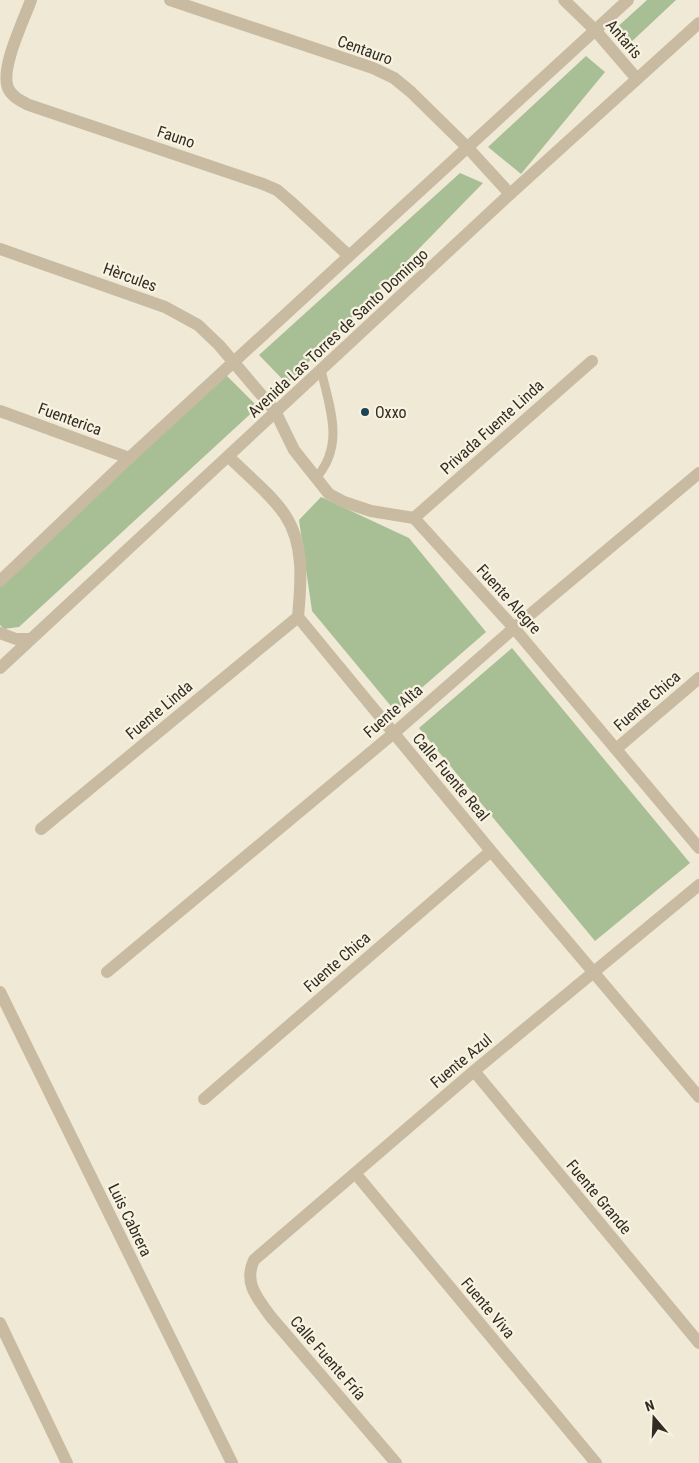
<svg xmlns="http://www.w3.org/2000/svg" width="699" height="1463" font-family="'Roboto Condensed',sans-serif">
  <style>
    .green { fill: #a8bf96 }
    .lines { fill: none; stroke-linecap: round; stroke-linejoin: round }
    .service { stroke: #c8bba2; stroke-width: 9 }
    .minor { stroke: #c8bba2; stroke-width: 12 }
    .tertiary { stroke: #c8bba2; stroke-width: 12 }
    .poi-dot { fill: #1a4453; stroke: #f8f3e1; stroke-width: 2 }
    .labels { text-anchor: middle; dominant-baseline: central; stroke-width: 4.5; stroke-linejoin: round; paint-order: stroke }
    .street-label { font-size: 16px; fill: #322c24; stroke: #f8f3e1 }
    .poi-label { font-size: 16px; fill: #322c24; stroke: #f8f3e1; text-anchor: start }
  </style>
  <rect width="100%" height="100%" fill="#f0e9d6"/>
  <!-- green -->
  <path class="green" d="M647 0H676L628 45 614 30Z
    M586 56 605 72 521 174 488 147Z
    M460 173 483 183 287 384 259 355Z
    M226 375 258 407 19 627 4 629 0 625V582Z
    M321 497 409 538 486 632 395 711 312 611 299 520Z
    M512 648 690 863 595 941 419 728Z"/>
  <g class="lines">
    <!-- service -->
    <path class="service" d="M316 478C345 445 330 409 321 370"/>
    <!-- minor -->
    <path class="minor" d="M31 0C24 20 0 68 8 88 12 97 21 101 29 105L263 184 277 190 291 202 349 256
      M170 0 373 68 394 78 411 92 468 148 510 194
      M564 0 595 30 637 79
      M0 249 165 307 198 325 219 345 275 411 294 450 329 494 344 502 371 511 414 518 514 628 699 848
      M0 411 129 458
      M229 457C247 475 271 494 285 515 305 545 301 583 298 617L491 851 699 1097
      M414 518 592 361
      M616 749 699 678
      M41 829 298 617
      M107 972 394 733 514 628 699 473
      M0 992 232 1463
      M474 1071 699 1343
      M204 1099 491 851
      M355 1173 596 1463
      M0 1323 67 1463
      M396 1463 271 1317C258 1299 243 1283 254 1260L474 1071 699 885"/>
    <!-- tertiary -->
    <path class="tertiary" d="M0 581 129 458 628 0
      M0 633 16 639H31
      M0 668 510 194 699 23"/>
  </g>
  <!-- markers -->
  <circle class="poi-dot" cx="365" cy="412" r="5"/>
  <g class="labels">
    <!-- street labels -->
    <g class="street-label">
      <text transform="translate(624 39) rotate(49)">Antaris</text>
      <text transform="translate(365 50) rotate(20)">Centauro</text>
      <text transform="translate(176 137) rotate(19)">Fauno</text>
      <text transform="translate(130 277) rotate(20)">Hèrcules</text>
      <text transform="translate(338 333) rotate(-43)">Avenida Las Torres de Santo Domingo</text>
      <text transform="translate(70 419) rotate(20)">Fuenterica</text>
      <text transform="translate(492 427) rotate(-42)">Privada Fuente Linda</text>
      <text transform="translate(509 599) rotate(48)">Fuente Alegre</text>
      <text transform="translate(647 701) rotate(-41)">Fuente Chica</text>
      <text transform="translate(159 710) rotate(-40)">Fuente Linda</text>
      <text transform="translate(393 711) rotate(-41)">Fuente Alta</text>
      <text transform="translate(451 777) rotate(50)">Calle Fuente Real</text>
      <text transform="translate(337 962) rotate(-41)">Fuente Chica</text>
      <text transform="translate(461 1061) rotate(-40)">Fuente Azul</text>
      <text transform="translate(599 1197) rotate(50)">Fuente Grande</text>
      <text transform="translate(130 1220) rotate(64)">Luis Cabrera</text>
      <text transform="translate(488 1308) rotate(50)">Fuente Viva</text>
      <text transform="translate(328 1358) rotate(49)">Calle Fuente Fría</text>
    </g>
    <!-- poi labels -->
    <g class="poi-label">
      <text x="375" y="412">Oxxo</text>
    </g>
  </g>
  <!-- north arrow -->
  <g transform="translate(654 1418) rotate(341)" stroke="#f8f3e1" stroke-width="4" paint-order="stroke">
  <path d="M0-4L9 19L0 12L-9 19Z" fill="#322c24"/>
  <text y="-8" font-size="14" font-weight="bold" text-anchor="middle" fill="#322c24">N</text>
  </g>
</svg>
